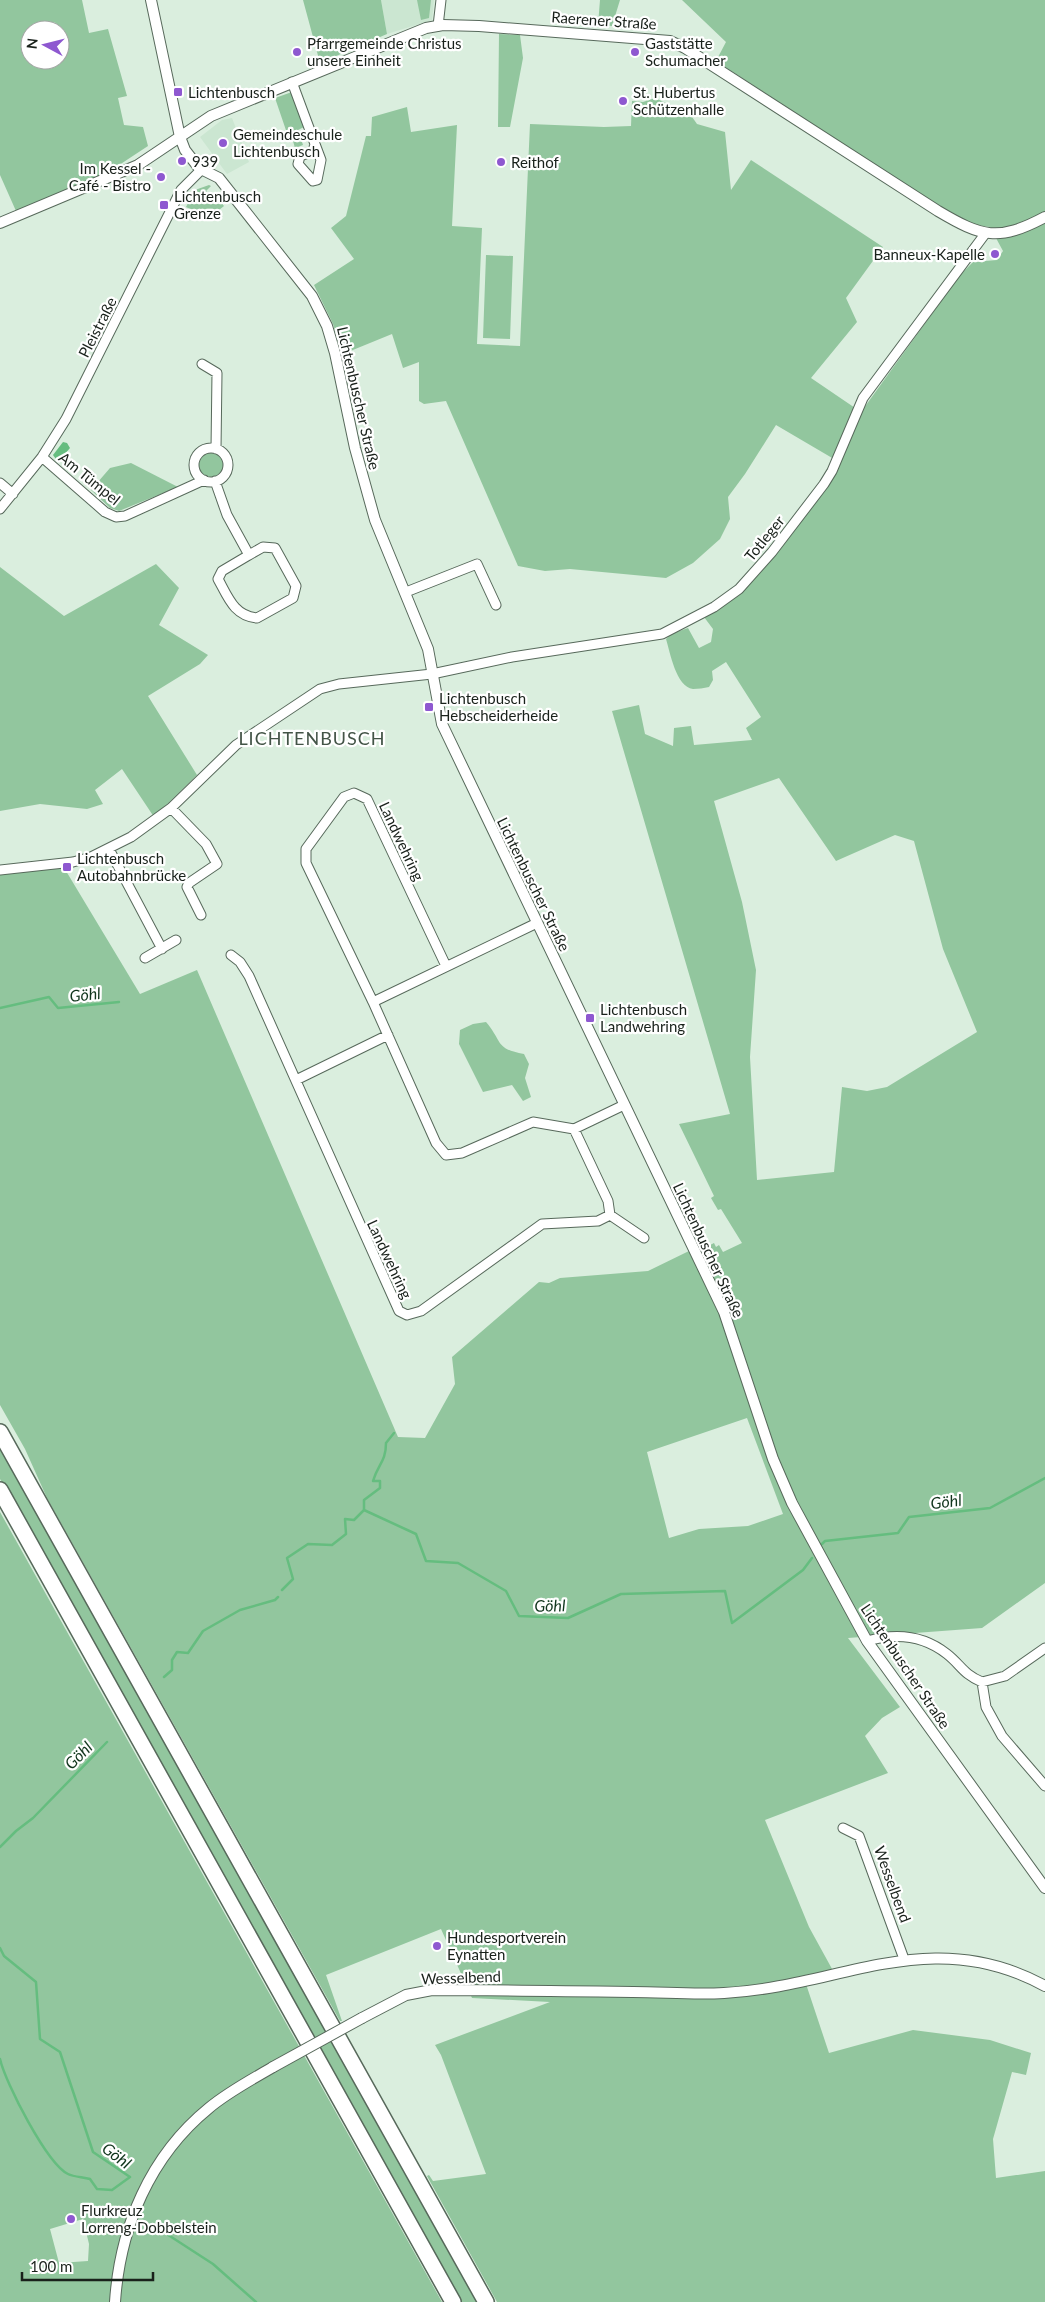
<svg xmlns="http://www.w3.org/2000/svg" width="1045" height="2302" font-family="Lato,sans-serif">
  <style>
    .built { fill: #cbe6d1 }
    .green { fill: #92c69e; fill-rule: evenodd }
    .water { fill: #65bd7f }
    .lines { fill: none; stroke-linecap: round; stroke-linejoin: round }
    .stream { stroke: #65bd7f; stroke-width: 2.5 }
    .minor-casing { stroke: #57695b; stroke-width: 11 }
    .tertiary-casing { stroke: #57695b; stroke-width: 12 }
    .motorway-casing { stroke: #57695b; stroke-width: 18 }
    .minor { stroke: #fff; stroke-width: 9 }
    .tertiary { stroke: #fff; stroke-width: 10 }
    .motorway { stroke: #fff; stroke-width: 15 }
    .tertiary-bridge-casing { stroke: #57695b; stroke-width: 12; stroke-linecap: butt }
    .tertiary-bridge { stroke: #fff; stroke-width: 10 }
    .poi-dot { fill: #8e58d0; stroke: #fff; stroke-width: 2 }
    .labels { text-anchor: middle; dominant-baseline: central; stroke-width: 4.5; stroke-linejoin: round; paint-order: stroke }
    .street-label { font-size: 15px; fill: #19211b; stroke: #fff }
    .poi-label { font-size: 15px; fill: #19211b; stroke: #fff; text-anchor: start }
    .water-label { font-size: 16px; font-style: italic; fill: #10351c; stroke: #fff }
    .quarter-label { font-size: 18px; letter-spacing: 1px; fill: #435447; stroke: #fff }
  </style>
  <rect width="100%" height="100%" fill="#daeede"/>
  <!-- built -->
  <path class="built" d="M381 0H434L432 20 387 34Z
    M232 118 249 162 227 174 200 137 222 120Z"/>
  <!-- green -->
  <path class="green" d="M0 0H82L89 33 108 29 127 96 118 98 124 125 143 127 148 146 110 171 16 211 0 175ZM30 30H60V60H30Z
    M303 0H381L387 34 320 63Z
    M417 0H431L429 18 421 20Z
    M600 0H620L612 26 598 25Z
    M682 0H1045V1583L982 1628 848 1638 900 1707 882 1718 865 1736 888 1773 765 1820 809 1927 837 1978 806 1984 829 2053 913 2030 990 2040 1031 2053 1026 2075 1012 2072 993 2139 996 2178 1045 2171V2302H497L427 2176 429 2175 433 2181 486 2174 441 2055 435 2045 550 2002 472 1998 441 1929 326 1975 342 2021H340L47 1498 25 1449 0 1405V874L63 866 140 994 197 970 398 1437 425 1438 455 1384 452 1357 539 1282 549 1283 560 1278 648 1271 689 1251 697 1269 708 1263 702 1249 714 1243 716 1247 719 1245 723 1252 742 1243 721 1209 718 1210 711 1198 714 1196 679 1124 730 1114 612 711 639 705 645 734 673 746 674 728 691 726 694 745 752 740 746 728 761 717 726 662 712 671 713 680 709 687C704 688 698 689 693 689 676 687 670 652 666 639L671 634 688 628 699 648 711 642 713 629 704 617C732 599 758 583 773 553L839 462 776 425 745 474 728 497 730 519 720 539 693 563 666 578 570 569 545 571 518 566 446 401 424 404 419 401V362L403 368 392 334 343 354 333 324 314 285 354 259 331 228 346 216 366 136H371L372 117 407 107 411 132 457 125 452 226 482 228 477 344 520 346 530 124 604 127 631 126 632 101 643 102 655 98 690 114 697 124 725 132 731 190 751 160 883 247 846 298 857 322 811 378 861 412 960 275 973 262 997 260 1003 251 990 227 970 224 955 217 716 61 726 42ZM779 778 836 861 895 835 914 841 943 949 977 1032 887 1087 867 1091 842 1087 834 1172 757 1180 750 1057 756 970 742 902 714 801ZM747 1418 783 1514 748 1526 699 1529 669 1538 647 1452Z
    M499 34 520 35 523 58 510 127H498Z
    M292 92 304 127 298 130 303 145 295 148 293 141 290 142 275 98Z
    M209 185 211 186 206 191 208 194H214L224 206 209 218 186 207 195 190Z
    M486 255 513 256 510 339 483 338Z
    M199 465a12 12 0 1 1 24 0a12 12 0 1 1-24 0Z
    M131 463 178 487 119 511 110 508 91 490 110 468Z
    M156 564 179 588 159 625 208 655 200 664 148 696 197 775 154 817 122 769 95 790 103 804 87 809 40 804 0 811V567L64 616Z
    M486 1022C503 1042 495 1049 524 1054L529 1064 525 1078 531 1097 523 1101 512 1085 483 1092 459 1044 460 1030 473 1024Z
    M0 1442 481 2302H459L0 1479Z
    M0 1512 442 2302H0ZM83 2219 89 2244 88 2261 59 2263 50 2229Z"/>
  <!-- water -->
  <path class="water" d="M63 442 67 443 70 448 58 462 53 455Z"/>
  <g class="lines">
    <!-- stream -->
    <path class="stream" d="M0 1008 49 997 58 1008 119 1002
      M364 1510V1500L380 1488V1481H373C378 1464 386 1462 386 1443L394 1433
      M822 1544 825 1541 898 1533 909 1517 990 1508 1045 1478
      M282 1590 293 1579 287 1558 308 1544 332 1545 346 1534 345 1519 354 1520 364 1510 416 1534 426 1561 458 1563 506 1591 519 1616 568 1618 621 1594 725 1591 732 1623 803 1570 812 1558
      M164 1677 172 1670V1660L177 1652 188 1653 203 1631 240 1610 275 1600 278 1597
      M0 1847 16 1831 33 1818 107 1742
      M0 1948 4 1956 36 1982 40 2039 60 2052 93 2152 130 2177 112 2190 97 2189 90 2179C83 2177 74 2177 68 2174 47 2164 5 2082 0 2059
      M159 2229 213 2264 256 2302"/>
    <!-- minor casing -->
    <g class="minor-casing">
      <path id="minor" d="M438 26 441 0
        M292 82 315 144 313 151 300 156 298 164 313 181 317 180 321 160 315 144
        M202 364 217 373 216 449
        M194 465a17 17 0 1 1 34 0a17 17 0 1 1-34 0Z
        M42 457 105 512 116 517 125 516 204 480
        M215 481 227 515 249 555 222 571 218 579C228 597 234 616 257 618L293 598 296 586 275 548 263 547 249 555
        M0 483 13 494
        M0 509 42 457 66 419 181 190 201 170
        M406 592 477 564 496 605
        M171 808 206 844 217 864 189 883 187 887 201 915
        M109 849 162 949
        M0 870 73 862 91 857 131 837 171 808 236 745 320 689 339 684 432 674 512 657 662 634 714 607 739 589 772 552 824 484 832 471 863 398 985 234
        M231 955 240 962 249 976 399 1311 407 1315 421 1311 542 1224 598 1221 610 1215
        M145 958 176 940
        M446 966 367 799 354 793 344 797 306 849V863L373 1002 436 1143 446 1155 462 1153 533 1122 574 1129 624 1105
        M373 1002 537 923
        M296 1080 388 1035
        M574 1129 608 1201 610 1215 644 1238
        M867 1641C895 1633 923 1635 947 1654 961 1665 963 1674 982 1682L986 1707 1002 1736 1045 1786
        M982 1682 1005 1676 1045 1648
        M843 1828 859 1836 904 1959"/>
    </g>
    <!-- tertiary casing -->
    <g class="tertiary-casing">
      <path id="tertiary" d="M151 0 180 137 185 150 199 168 219 178 312 296 327 326 335 353 355 448 375 520 428 649 442 724 724 1312 773 1459 792 1503 867 1641 1045 1888
        M0 223 138 165 211 116 426 28 443 25 479 26 670 41 685 48 938 211C982 237 998 242 1045 217
        M362 2018 406 1995 432 1990C499 1990 566 1991 633 1992 663 1992 694 1995 724 1993 840 1987 930 1923 1045 1986
        M115 2302C120 2227 150 2156 209 2108 228 2092 251 2080 273 2067"/>
    </g>
    <!-- motorway casing -->
    <g class="motorway-casing">
      <path id="motorway" d="M0 1432 486 2302
        M0 1490 453 2302"/>
    </g>
    <!-- minor -->
    <use href="#minor" class="minor"/>
    <!-- tertiary -->
    <use href="#tertiary" class="tertiary"/>
    <!-- motorway -->
    <use href="#motorway" class="motorway"/>
    <!-- tertiary-bridge casing -->
    <g class="tertiary-bridge-casing">
      <path id="tertiary-bridge" d="M273 2067 362 2018"/>
    </g>
    <!-- tertiary-bridge -->
    <use href="#tertiary-bridge" class="tertiary-bridge"/>
  </g>
  <!-- markers -->
  <g class="poi-dot">
    <circle cx="297" cy="52" r="5"/>
    <circle cx="635" cy="52" r="5"/>
    <rect x="173" y="87" width="10" height="10" rx="2.5"/>
    <circle cx="623" cy="101" r="5"/>
    <circle cx="223" cy="143" r="5"/>
    <circle cx="182" cy="161" r="5"/>
    <circle cx="501" cy="162" r="5"/>
    <circle cx="161" cy="177" r="5"/>
    <rect x="159" y="200" width="10" height="10" rx="2.5"/>
    <circle cx="995" cy="254" r="5"/>
    <rect x="424" y="702" width="10" height="10" rx="2.5"/>
    <rect x="62" y="862" width="10" height="10" rx="2.5"/>
    <rect x="585" y="1013" width="10" height="10" rx="2.5"/>
    <circle cx="437" cy="1946" r="5"/>
    <circle cx="71" cy="2219" r="5"/>
  </g>
  <g class="labels">
    <!-- street labels -->
    <g class="street-label">
      <text transform="translate(604 20) rotate(4)">Raerener Straße</text>
      <text transform="translate(97 327) rotate(-63)">Pleistraße</text>
      <text transform="translate(359 398) rotate(77)">Lichtenbuscher Straße</text>
      <text transform="translate(90 478) rotate(39)">Am Tümpel</text>
      <text transform="translate(764 538) rotate(-51)">Totleger</text>
      <text transform="translate(402 841) rotate(65)">Landwehring</text>
      <text transform="translate(534 884) rotate(64)">Lichtenbuscher Straße</text>
      <text transform="translate(709 1250) rotate(65)">Lichtenbuscher Straße</text>
      <text transform="translate(390 1259) rotate(65)">Landwehring</text>
      <text transform="translate(906 1666) rotate(56)">Lichtenbuscher Straße</text>
      <text transform="translate(893 1884) rotate(70)">Wesselbend</text>
      <text transform="translate(461 1977) rotate(-2)">Wesselbend</text>
    </g>
    <!-- poi labels -->
    <g class="poi-label">
      <text x="307" y="43">Pfarrgemeinde Christus<tspan x="307" dy="17">unsere Einheit</tspan></text>
      <text x="645" y="43">Gaststätte<tspan x="645" dy="17">Schumacher</tspan></text>
      <text x="188" y="92">Lichtenbusch</text>
      <text x="633" y="92">St. Hubertus<tspan x="633" dy="17">Schützenhalle</tspan></text>
      <text x="233" y="134">Gemeindeschule<tspan x="233" dy="17">Lichtenbusch</tspan></text>
      <text x="192" y="161">939</text>
      <text x="511" y="162">Reithof</text>
      <text x="151" y="168" text-anchor="end">Im Kessel -<tspan x="151" dy="17">Café - Bistro</tspan></text>
      <text x="174" y="196">Lichtenbusch<tspan x="174" dy="17">Grenze</tspan></text>
      <text x="985" y="254" text-anchor="end">Banneux-Kapelle</text>
      <text x="439" y="698">Lichtenbusch<tspan x="439" dy="17">Hebscheiderheide</tspan></text>
      <text x="77" y="858">Lichtenbusch<tspan x="77" dy="17">Autobahnbrücke</tspan></text>
      <text x="600" y="1009">Lichtenbusch<tspan x="600" dy="17">Landwehring</tspan></text>
      <text x="447" y="1937">Hundesportverein<tspan x="447" dy="17">Eynatten</tspan></text>
      <text x="81" y="2210">Flurkreuz<tspan x="81" dy="17">Lorreng-Dobbelstein</tspan></text>
    </g>
    <!-- water labels -->
    <g class="water-label">
      <text transform="translate(85 994) rotate(-6)">Göhl</text>
      <text transform="translate(946 1501) rotate(-7)">Göhl</text>
      <text transform="translate(550 1605) rotate(-1)">Göhl</text>
      <text transform="translate(78 1755) rotate(-45)">Göhl</text>
      <text transform="translate(117 2155) rotate(37)">Göhl</text>
    </g>
    <!-- quarter labels -->
    <g class="quarter-label">
      <text x="312" y="738">LICHTENBUSCH</text>
    </g>
  </g>
  <!-- north arrow -->
  <g transform="translate(45 45) rotate(277)"><circle r="24" fill="#ffffff" stroke="#a3a6a4"/>
  <path d="M0-4L9 19L0 12L-9 19Z" fill="#8e58d0"/>
  <text y="-8" font-size="14" font-weight="bold" text-anchor="middle" fill="#19211b">N</text>
  </g>
  <!-- scale -->
  <path d="M22 2272v8h131v-8" fill="none" stroke="#19211b" stroke-width="2.5"/>
  <text x="30" y="2272" font-size="15" fill="#19211b" stroke="#ffffff" stroke-width="4" paint-order="stroke">100 m</text>
</svg>
